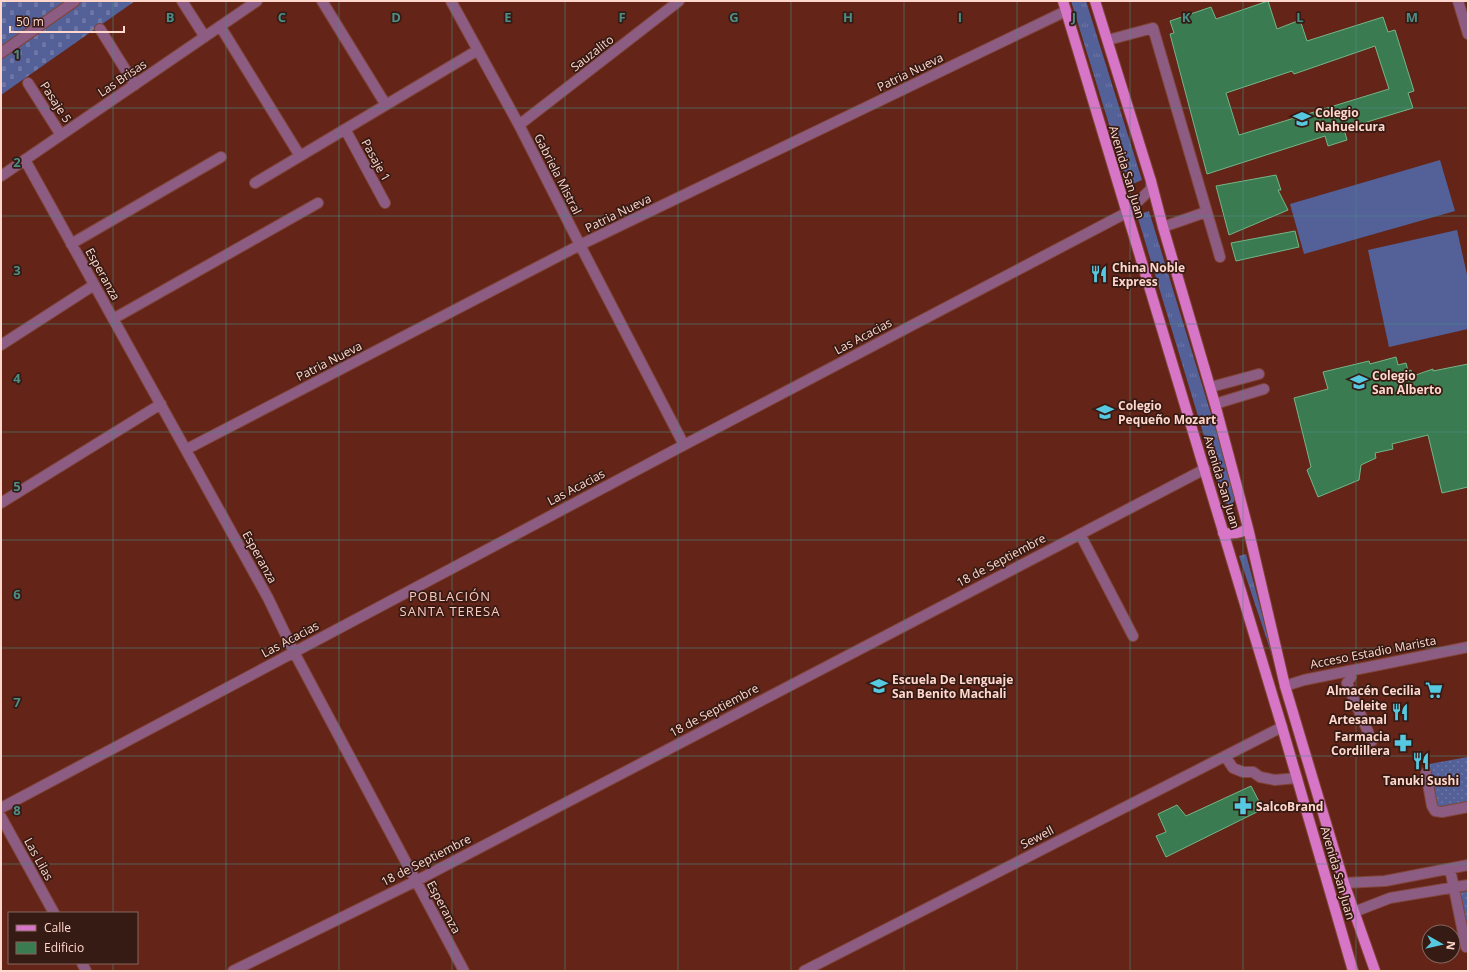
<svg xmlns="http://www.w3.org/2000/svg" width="1469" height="972" font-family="'Open Sans',sans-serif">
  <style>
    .grass { fill: url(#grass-tufts) }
    .cemetery { fill: url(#cemetery-stones) }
    .park { fill: url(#park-dots) }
    .pitch { fill: #546098 }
    .building { fill: #3a7b51; stroke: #74b588; fill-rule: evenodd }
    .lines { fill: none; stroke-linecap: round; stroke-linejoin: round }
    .minor-casing { stroke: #804539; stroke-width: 12 }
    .major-casing { stroke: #804539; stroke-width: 12 }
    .minor { stroke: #8c5c83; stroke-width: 10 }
    .major { stroke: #d776c7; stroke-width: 10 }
    .grid { fill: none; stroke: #4b8e86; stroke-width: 1; stroke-opacity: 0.55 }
    .labels { text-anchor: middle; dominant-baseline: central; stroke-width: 3.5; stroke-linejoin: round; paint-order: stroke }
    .street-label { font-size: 12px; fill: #ffd7cd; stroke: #361a14 }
    .poi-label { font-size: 12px; font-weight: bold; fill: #ffd7cd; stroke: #361a14; text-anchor: start }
    .neighbourhood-label { font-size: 13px; letter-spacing: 1px; fill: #fbcbc0; stroke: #361a14 }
    .grid-label { font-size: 13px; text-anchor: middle; font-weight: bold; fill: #4b8e86; stroke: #361a14; stroke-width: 3.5; stroke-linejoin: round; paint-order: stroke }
  </style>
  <defs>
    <pattern id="grass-tufts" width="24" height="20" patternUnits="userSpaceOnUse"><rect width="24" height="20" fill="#546098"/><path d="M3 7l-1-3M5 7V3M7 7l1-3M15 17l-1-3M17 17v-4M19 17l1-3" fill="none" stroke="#6e76a5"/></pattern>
    <pattern id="cemetery-stones" width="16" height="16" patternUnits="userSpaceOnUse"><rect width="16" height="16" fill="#546098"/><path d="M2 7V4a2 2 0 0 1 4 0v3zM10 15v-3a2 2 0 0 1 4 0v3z" fill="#6e76a5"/></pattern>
    <pattern id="park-dots" width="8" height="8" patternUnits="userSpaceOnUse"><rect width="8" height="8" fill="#546098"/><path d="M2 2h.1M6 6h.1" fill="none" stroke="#6e76a5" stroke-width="1.8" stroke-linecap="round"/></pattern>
  </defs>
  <rect width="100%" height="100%" fill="#642518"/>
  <!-- grass -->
  <path class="grass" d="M1071 1H1086L1142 180 1128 186Z
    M1149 211 1236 496 1233 504 1229 505 1224 502 1137 215Z
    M1246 554 1277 670 1239 556Z"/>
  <!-- cemetery -->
  <path class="cemetery" d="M1 1H135L1 95Z"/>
  <!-- park -->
  <path class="park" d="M1468 757V805L1443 810 1434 804 1429 764Z
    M1468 891V931H1465L1458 893Z"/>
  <!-- pitch -->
  <path class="pitch" d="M1440 160 1455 211 1304 254 1290 204Z
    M1457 230 1468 279V329L1389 347 1368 250Z"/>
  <!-- building -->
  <path class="building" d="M1268 1 1277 29 1300 20 1307 41 1383 17 1388 32 1395 30 1414 91 1408 93 1413 108 1344 129 1347 140 1328 146 1325 136 1207 174 1170 34 1174 33 1170 21 1211 7 1216 19ZM1375 46 1389 89 1239 135 1226 93 1292 71 1294 74Z
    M1276 175 1281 190H1278L1288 210 1229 235 1216 186Z
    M1295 231 1299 247 1236 261 1231 243Z
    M1396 357 1398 365 1406 363 1408 371 1411 370 1413 376 1433 369V371L1468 364V487L1442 493 1428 435 1392 444 1393 449 1375 453 1376 458 1361 465 1359 480 1318 497 1307 470 1311 467 1294 398 1328 389 1323 372 1369 361 1370 364Z
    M1251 786 1263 809 1166 857 1156 836 1166 832 1158 814 1177 805 1186 816Z"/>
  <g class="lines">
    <!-- minor casing -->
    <g class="minor-casing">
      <path id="minor" d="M182 1 205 37
        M322 1 386 105
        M451 1 519 125 580 245 684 445
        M1458 1 1468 34
        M220 26 300 156
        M100 29 135 85
        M1108 40 1153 28 1220 257
        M1 53 75 1
        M28 83 61 135
        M519 125 679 1
        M345 129 385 203
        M25 160 268 598 294 652 464 971
        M1 176 257 1
        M255 183 478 50
        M1163 227 1206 212
        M71 244 221 157
        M113 319 318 203
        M1 345 94 285
        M1211 387 1259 374
        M1215 404 1264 389
        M187 449 580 245 1066 11
        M1 503 161 404
        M1080 534 1133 636
        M1347 671 1351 677 1347 683 1372 741
        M1285 686 1304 680 1468 647
        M1225 756 1233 768 1243 772H1253L1260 777 1275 780 1297 778
        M1426 773 1432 806 1435 811 1442 812 1468 807
        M1 808 684 445 1126 213 1151 189V181
        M1 817 54 913
        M1450 869 1466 947
        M1344 883 1385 881 1468 865
        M1354 912 1390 898 1468 885
        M82 963 86 971
        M233 971 416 881 1205 469
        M804 971 1282 727"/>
    </g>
    <!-- major casing -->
    <g class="major-casing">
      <path id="major" d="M1063 1 1282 727 1353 971
        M1095 1 1151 181 1163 227 1215 404 1248 528 1285 686 1344 883 1375 971
        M1223 533C1233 534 1240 534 1248 528"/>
    </g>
    <!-- minor -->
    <use href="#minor" class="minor"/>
    <!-- major -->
    <use href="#major" class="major"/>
  </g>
  <!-- grid -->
  <path class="grid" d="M113 1V913M226 1V971M339 1V971M452 1V971M565 1V971M678 1V971M791 1V971M904 1V971M1017 1V971M1130 1V971M1243 1V971M1356 1V971M1 108H1468M1 216H1468M1 324H1468M1 432H1468M1 540H1468M1 648H1468M1 756H1468M1 864H1468M113 963V971"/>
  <!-- icons -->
  <defs>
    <g id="school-bare" transform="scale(1.38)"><path d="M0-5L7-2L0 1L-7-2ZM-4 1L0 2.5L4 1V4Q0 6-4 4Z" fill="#56c9e1" stroke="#361a14" stroke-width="2.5" paint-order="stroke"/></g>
    <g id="restaurant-bare" transform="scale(1.38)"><path d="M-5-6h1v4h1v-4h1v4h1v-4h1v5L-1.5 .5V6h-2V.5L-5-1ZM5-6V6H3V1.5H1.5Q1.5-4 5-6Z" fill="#56c9e1" stroke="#361a14" stroke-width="2.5" paint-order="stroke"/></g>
    <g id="supermarket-bare" transform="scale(1.38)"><path d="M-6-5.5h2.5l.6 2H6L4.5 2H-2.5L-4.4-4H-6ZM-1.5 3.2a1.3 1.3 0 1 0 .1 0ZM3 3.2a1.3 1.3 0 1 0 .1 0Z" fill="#56c9e1" stroke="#361a14" stroke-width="2.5" paint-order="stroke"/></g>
    <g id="pharmacy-bare" transform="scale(1.38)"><path d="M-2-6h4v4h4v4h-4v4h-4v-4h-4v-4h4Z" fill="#56c9e1" stroke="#361a14" stroke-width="2.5" paint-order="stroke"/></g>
  </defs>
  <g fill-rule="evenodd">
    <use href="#school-bare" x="1302" y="119"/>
    <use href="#restaurant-bare" x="1099" y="274"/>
    <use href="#school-bare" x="1359" y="382"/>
    <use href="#school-bare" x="1105" y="412"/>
    <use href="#school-bare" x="879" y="686"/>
    <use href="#supermarket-bare" x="1434" y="690"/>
    <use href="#restaurant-bare" x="1400" y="712"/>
    <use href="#pharmacy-bare" x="1403" y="743"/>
    <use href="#restaurant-bare" x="1421" y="761"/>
    <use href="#pharmacy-bare" x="1243" y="806"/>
  </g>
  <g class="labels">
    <!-- street labels -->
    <g class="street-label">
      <text transform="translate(592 53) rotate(-38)">Sauzalito</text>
      <text transform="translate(910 72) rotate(-26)">Patria Nueva</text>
      <text transform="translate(122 78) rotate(-34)">Las Brisas</text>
      <text transform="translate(56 102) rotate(57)">Pasaje 5</text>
      <text transform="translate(376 160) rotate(61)">Pasaje 1</text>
      <text transform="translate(1127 172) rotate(73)">Avenida San Juan</text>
      <text transform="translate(558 174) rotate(63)">Gabriela Mistral</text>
      <text transform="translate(618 213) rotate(-26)">Patria Nueva</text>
      <text transform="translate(103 274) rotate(61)">Esperanza</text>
      <text transform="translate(863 336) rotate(-28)">Las Acacias</text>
      <text transform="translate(329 361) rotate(-27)">Patria Nueva</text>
      <text transform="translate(1222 482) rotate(73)">Avenida San Juan</text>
      <text transform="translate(576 487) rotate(-28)">Las Acacias</text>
      <text transform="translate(260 557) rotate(61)">Esperanza</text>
      <text transform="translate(1001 560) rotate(-28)">18 de Septiembre</text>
      <text transform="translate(290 639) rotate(-28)">Las Acacias</text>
      <text transform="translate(1373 652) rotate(-11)">Acceso Estadio Marista</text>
      <text transform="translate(714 710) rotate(-28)">18 de Septiembre</text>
      <text transform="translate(1037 837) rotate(-27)">Sewell</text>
      <text transform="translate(39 859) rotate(61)">Las Lilas</text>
      <text transform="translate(426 860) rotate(-27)">18 de Septiembre</text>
      <text transform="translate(1338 873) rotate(74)">Avenida San Juan</text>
      <text transform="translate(444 907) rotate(62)">Esperanza</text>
    </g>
    <!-- poi labels -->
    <g class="poi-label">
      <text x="1315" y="112">Colegio<tspan x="1315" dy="14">Nahuelcura</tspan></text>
      <text x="1112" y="267">China Noble<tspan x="1112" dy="14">Express</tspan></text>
      <text x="1372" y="375">Colegio<tspan x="1372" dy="14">San Alberto</tspan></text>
      <text x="1118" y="405">Colegio<tspan x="1118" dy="14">Pequeño Mozart</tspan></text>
      <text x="892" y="679">Escuela De Lenguaje<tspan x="892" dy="14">San Benito Machali</tspan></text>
      <text x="1421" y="690" text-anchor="end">Almacén Cecilia</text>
      <text x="1387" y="705" text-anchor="end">Deleite<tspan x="1387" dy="14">Artesanal</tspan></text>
      <text x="1390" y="736" text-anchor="end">Farmacia<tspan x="1390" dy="14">Cordillera</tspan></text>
      <text x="1421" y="780" text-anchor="middle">Tanuki Sushi</text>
      <text x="1256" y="806">SalcoBrand</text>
    </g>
    <!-- neighbourhood labels -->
    <g class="neighbourhood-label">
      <text x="450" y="596">POBLACIÓN<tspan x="450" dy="15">SANTA TERESA</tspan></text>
    </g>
  </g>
  <g class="grid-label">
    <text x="170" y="22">B</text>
    <text x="282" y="22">C</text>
    <text x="396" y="22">D</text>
    <text x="508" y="22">E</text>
    <text x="622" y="22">F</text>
    <text x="734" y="22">G</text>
    <text x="848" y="22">H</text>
    <text x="960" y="22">I</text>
    <text x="1074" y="22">J</text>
    <text x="1186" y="22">K</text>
    <text x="1300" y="22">L</text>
    <text x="1412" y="22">M</text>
    <text x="17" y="59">1</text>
    <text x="17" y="167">2</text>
    <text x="17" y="275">3</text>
    <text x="17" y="383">4</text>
    <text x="17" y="491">5</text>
    <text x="17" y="599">6</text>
    <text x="17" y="707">7</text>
    <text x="17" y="815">8</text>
  </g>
  <!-- border -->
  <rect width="1469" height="972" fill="none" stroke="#ffd7cd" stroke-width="4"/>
  <!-- legend -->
  <rect x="8" y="912" width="130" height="52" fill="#361a14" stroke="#86665e"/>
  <rect x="16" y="925" width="20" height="6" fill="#d776c7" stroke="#86665e"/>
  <text x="44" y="932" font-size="12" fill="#ffd7cd">Calle</text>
  <rect x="16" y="942" width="20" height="12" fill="#3a7b51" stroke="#86665e"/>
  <text x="44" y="952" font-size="12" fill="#ffd7cd">Edificio</text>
  <!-- north arrow -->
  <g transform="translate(1441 944) rotate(98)"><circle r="19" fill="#361a14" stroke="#86665e"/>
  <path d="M0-3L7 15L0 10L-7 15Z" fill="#56c9e1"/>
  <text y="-6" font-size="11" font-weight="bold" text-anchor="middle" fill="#ffd7cd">N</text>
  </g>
  <!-- scale -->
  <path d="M10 26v6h114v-6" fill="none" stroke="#ffd7cd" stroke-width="2"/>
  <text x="16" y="26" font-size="12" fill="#ffd7cd" stroke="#361a14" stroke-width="3" paint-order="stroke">50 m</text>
</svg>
